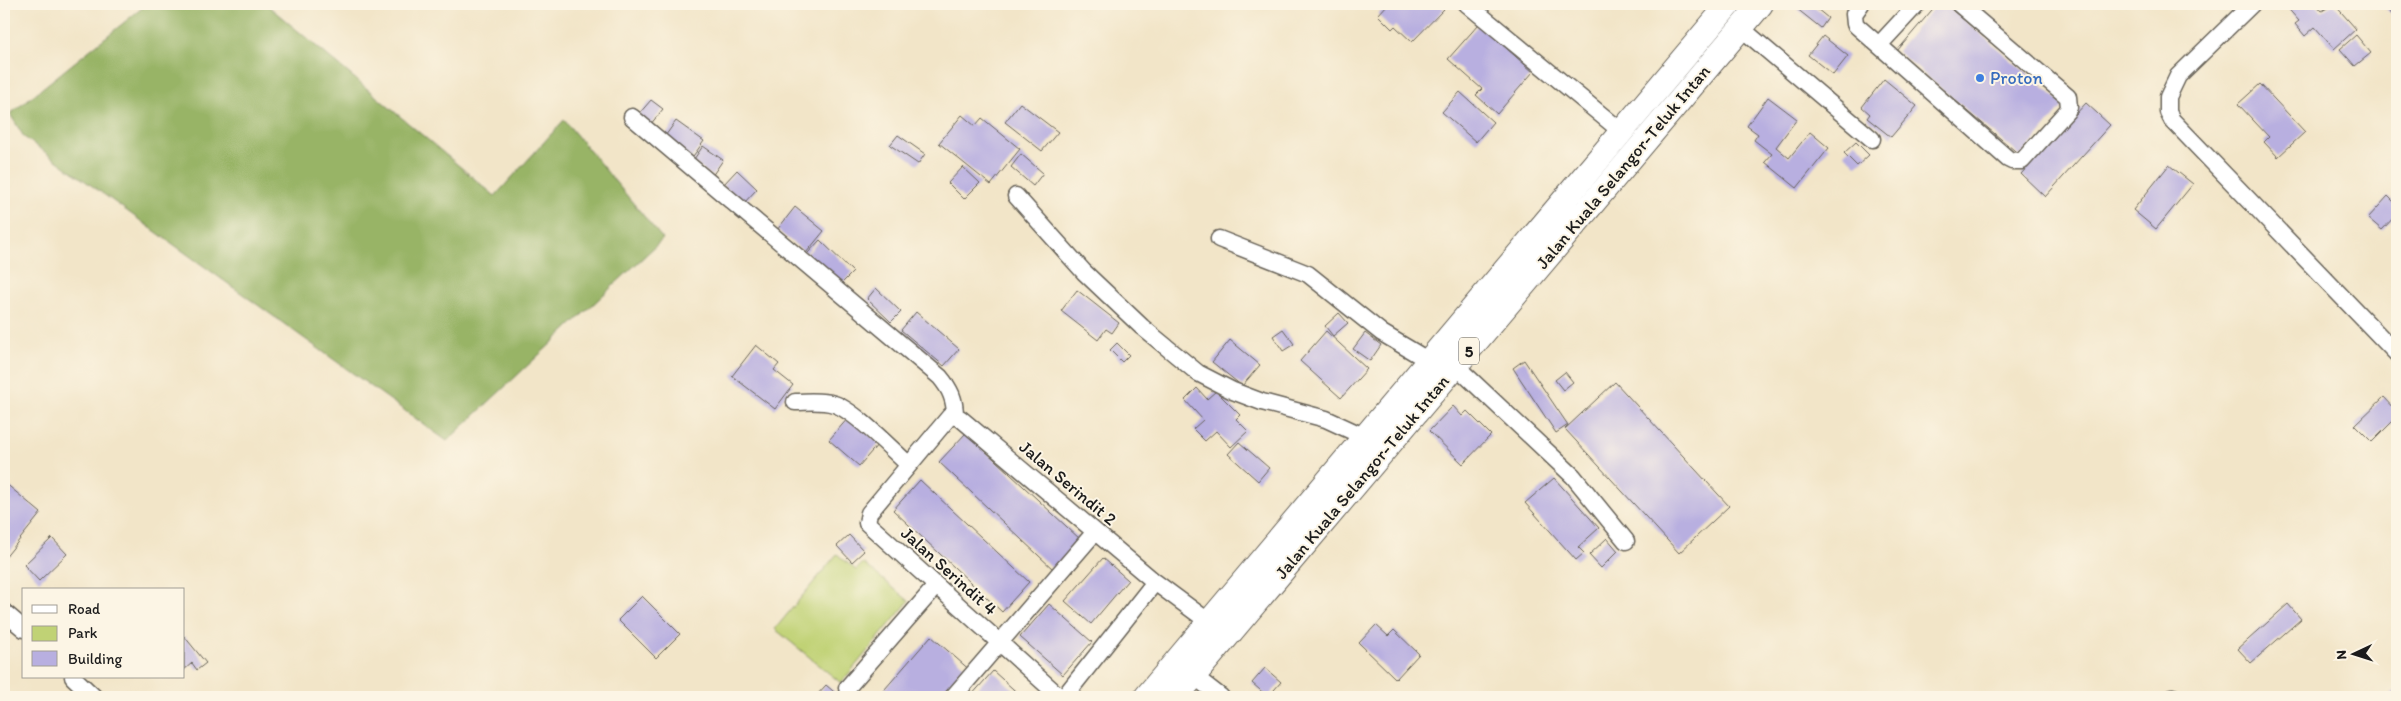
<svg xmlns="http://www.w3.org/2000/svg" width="2401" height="701" font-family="Itim,sans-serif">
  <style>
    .green { fill: #c0d275; stroke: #6e7748 }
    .forest { fill: #98b466; stroke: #5a6841 }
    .building { fill: #b8afe0 }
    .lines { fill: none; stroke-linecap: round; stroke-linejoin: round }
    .minor-casing { stroke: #676258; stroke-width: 19 }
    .highway-casing { stroke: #676258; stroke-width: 26 }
    .minor { stroke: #fff; stroke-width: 16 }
    .highway { stroke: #fff; stroke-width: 24 }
    .shop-dot { fill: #3f7fe0; stroke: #fcf5e5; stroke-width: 2 }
    .labels { text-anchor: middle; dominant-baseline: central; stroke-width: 4; stroke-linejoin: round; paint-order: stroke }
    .shield { fill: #fcf5e5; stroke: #5f5d58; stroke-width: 1 }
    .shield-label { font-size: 16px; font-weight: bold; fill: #1c1c1c }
    .shop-label { font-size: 18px; fill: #366cbe; stroke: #fcf5e5; text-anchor: start }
    .street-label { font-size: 18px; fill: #1c1c1c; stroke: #fcf5e5 }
  </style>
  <rect width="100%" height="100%" fill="#fcf5e5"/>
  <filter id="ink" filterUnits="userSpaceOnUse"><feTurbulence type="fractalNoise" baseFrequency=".02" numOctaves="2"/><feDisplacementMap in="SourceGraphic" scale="10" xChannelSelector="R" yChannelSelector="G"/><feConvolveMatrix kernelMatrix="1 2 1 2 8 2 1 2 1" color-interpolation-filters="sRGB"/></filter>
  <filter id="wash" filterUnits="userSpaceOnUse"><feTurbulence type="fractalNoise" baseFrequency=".0096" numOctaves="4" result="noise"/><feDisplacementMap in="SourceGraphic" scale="20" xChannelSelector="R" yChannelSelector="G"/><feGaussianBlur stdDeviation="1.12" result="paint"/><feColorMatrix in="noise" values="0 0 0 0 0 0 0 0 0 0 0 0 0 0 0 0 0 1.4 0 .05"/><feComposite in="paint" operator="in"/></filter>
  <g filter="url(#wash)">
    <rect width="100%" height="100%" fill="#f2e5c8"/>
    <!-- green -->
    <path class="green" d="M837 554 856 570 863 563 909 601 841 683 775 629Z"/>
    <!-- forest -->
    <path class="forest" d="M147 4H266L495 196 564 120 663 239 447 441 24 137 10 114Z"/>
    <g id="blocks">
      <!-- building -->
      <path class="building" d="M1388 4H1439L1444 9 1412 42 1395 26 1392 29 1378 15Z
        M1791 4H1811L1828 18 1821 28Z
        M1937 4H1945L2064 105 2021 156 1897 51Z
        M2284 4H2316L2322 11 2334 4 2356 29 2334 49 2315 27 2305 36 2295 24 2299 21Z
        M2381 4H2397V19Z
        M1479 24 1533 72 1497 114 1476 95 1482 89 1448 59Z
        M2356 35 2371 53 2355 66 2340 49Z
        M1823 36 1848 56 1833 75 1808 55Z
        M1884 79 1917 106 1891 137 1867 118 1870 114 1862 107Z
        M2260 84 2305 132 2278 157 2264 142 2269 137 2238 104Z
        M1460 92 1493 122 1476 142 1442 112Z
        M1768 97 1797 119 1776 147 1789 158 1810 132 1829 148 1797 188 1765 162 1772 154 1754 140 1758 134 1747 126Z
        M651 100 663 109 650 125 638 115Z
        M1020 103 1058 132 1042 151 1005 122Z
        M2086 103 2110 125 2045 197 2021 174Z
        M962 115 975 126 982 118 1020 149 991 185 939 143Z
        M676 121 704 141 691 159 663 139Z
        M898 135 925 154 918 164 890 145Z
        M1856 142 1869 155 1857 166 1844 153Z
        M703 146 723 160 712 176 692 162Z
        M1021 154 1043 173 1033 186 1011 167Z
        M2169 165 2193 184 2156 229 2133 210Z
        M963 167 980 183 964 199 948 183Z
        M737 170 757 189 743 204 723 185Z
        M2388 196 2397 205V214L2382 230 2368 218Z
        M795 207 824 231 806 253 777 230Z
        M820 240 853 272 840 285 807 254Z
        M876 288 901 312 891 322 867 299Z
        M1077 290 1119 323 1112 333 1106 329 1098 340 1061 311Z
        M916 312 959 349 944 366 901 330Z
        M1339 313 1348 323 1333 336 1325 326Z
        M1283 329 1294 344 1283 351 1273 336Z
        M1326 331 1367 369 1341 398 1300 361Z
        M1365 333 1381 345 1370 361 1353 349Z
        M1230 340 1260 365 1242 386 1212 362Z
        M1117 343 1129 355 1122 362 1110 350Z
        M756 345 779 364 774 370 793 385 775 409 732 376Z
        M1524 360 1568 425 1556 433 1513 368Z
        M1565 372 1573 382 1563 390 1555 380Z
        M1615 382 1729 506 1679 553 1565 429Z
        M1197 388 1207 399 1216 391 1240 415 1236 419 1248 431 1231 447 1216 431 1205 441 1193 429 1203 420 1185 400Z
        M2384 397 2397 411V417L2372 442 2355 425Z
        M1453 406 1462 416 1467 411 1491 435 1463 464 1429 431Z
        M849 417 879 443 859 466 829 440Z
        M966 433 1081 540 1054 570 939 462Z
        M1239 442 1269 468 1258 481 1228 454Z
        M1554 478 1599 528 1578 547 1584 553 1576 560 1525 503Z
        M920 480 1029 582 1002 612 893 510Z
        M4 482 41 513 4 559Z
        M849 535 864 551 852 562 837 546Z
        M52 538 67 554 39 581 24 565Z
        M1607 538 1618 551 1601 568 1589 555Z
        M1103 558 1128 580 1091 624 1065 601Z
        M642 596 680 634 656 658 618 620Z
        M1049 604 1092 642 1063 675 1020 637Z
        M2288 604 2301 619 2251 663 2238 649Z
        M1376 625 1388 636 1394 630 1419 654 1396 679 1359 643Z
        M184 636 206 663 197 670 192 663 184 670Z
        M931 636 972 672 949 697H878Z
        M1265 668 1281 682 1268 697 1252 683Z
        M993 671 1022 697H970Z
        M826 685 840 697H815Z
        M2396 690 2397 697H2388Z"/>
    </g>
  </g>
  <g filter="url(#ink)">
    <use href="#blocks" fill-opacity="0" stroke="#676258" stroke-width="1"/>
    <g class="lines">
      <!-- minor casing -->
      <g class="minor-casing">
        <path id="minor" d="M1467 4 1622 132
          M1861 4 1854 14 1855 24 1858 27 2008 159 2012 161H2022L2067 111 2069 107 2068 97 1959 4
          M2252 4 2178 76 2168 97V112L2172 120 2397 354
          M1741 28 1872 139
          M1879 45 1917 4
          M632 117 940 377C950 389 955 399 955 416
          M1016 196 1084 272 1142 327 1198 373 1233 391 1262 402 1326 419 1365 437
          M1219 239 1308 274 1382 333 1429 361
          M1456 366 1573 476 1626 541
          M795 402C807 402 821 400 834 404 854 410 891 449 909 465
          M4 612 24 629
          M1194 676 1221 697
          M73 677 94 697
          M847 688 936 586
          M953 697 1095 532
          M1060 697 867 523 869 513 950 416 960 418 1155 582 1209 622
          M1064 697 1155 582
          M2172 697H2173"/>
      </g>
      <!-- highway casing -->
      <g class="highway-casing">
        <path id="highway" d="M1146 697 1729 4
          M1176 697 1761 4"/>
      </g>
      <!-- minor -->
      <use href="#minor" class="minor"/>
      <!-- highway -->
      <use href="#highway" class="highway"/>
    </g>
  </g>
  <!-- markers -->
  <circle class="shop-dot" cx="1980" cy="78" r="5"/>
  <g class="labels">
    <!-- shield labels -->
    <rect class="shield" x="1459" y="337.5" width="20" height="27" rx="4"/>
    <g class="shield-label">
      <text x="1469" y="351">5</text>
    </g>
    <!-- shop labels -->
    <g class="shop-label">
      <text x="1990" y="78">Proton</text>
    </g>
    <!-- street labels -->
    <g class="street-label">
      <text transform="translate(1623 167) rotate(-50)">Jalan Kuala Selangor-Teluk Intan</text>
      <text transform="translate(1362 477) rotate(-50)">Jalan Kuala Selangor-Teluk Intan</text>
      <text transform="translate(1068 483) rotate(40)">Jalan Serindit 2</text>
      <text transform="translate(949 571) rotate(42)">Jalan Serindit 4</text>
    </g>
  </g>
  <!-- margin -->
  <rect width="2401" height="701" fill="none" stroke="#fcf5e5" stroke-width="20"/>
  <!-- legend -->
  <rect x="22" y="588" width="162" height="90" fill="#fcf5e5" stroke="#a29e95"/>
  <rect x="32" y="605" width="25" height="8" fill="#ffffff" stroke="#a29e95"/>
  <text x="68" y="614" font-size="15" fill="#1c1c1c">Road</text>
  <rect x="32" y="626" width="25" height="15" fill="#c0d275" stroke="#a29e95"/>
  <text x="68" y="638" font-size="15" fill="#1c1c1c">Park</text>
  <rect x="32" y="651" width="25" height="15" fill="#b8afe0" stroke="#a29e95"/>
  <text x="68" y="664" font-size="15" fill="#1c1c1c">Building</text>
  <!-- north arrow -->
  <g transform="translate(2354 654) rotate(266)" stroke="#fcf5e5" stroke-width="4" paint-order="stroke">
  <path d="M0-4L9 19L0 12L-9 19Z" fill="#1c1c1c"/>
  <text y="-8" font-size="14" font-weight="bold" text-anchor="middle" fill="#1c1c1c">N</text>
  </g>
</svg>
